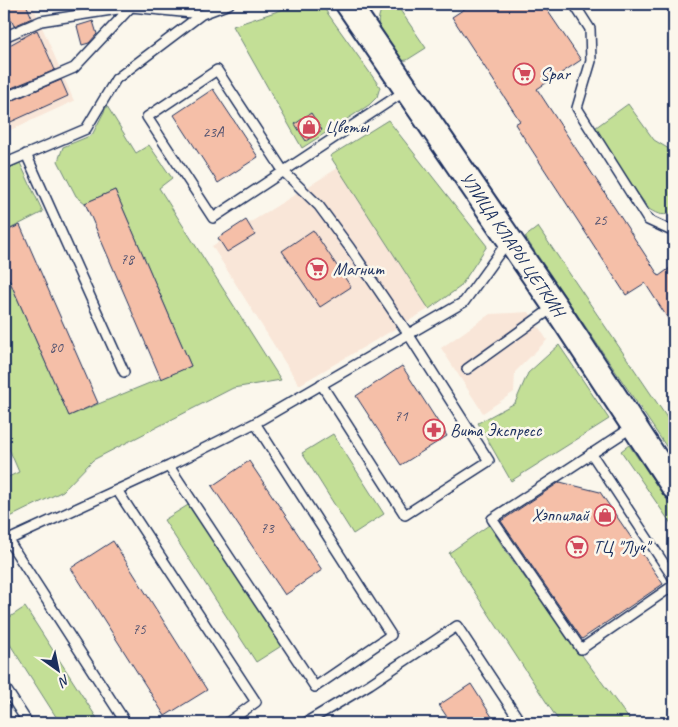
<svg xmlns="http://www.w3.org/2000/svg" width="678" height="727" font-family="Caveat,sans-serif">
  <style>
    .built { fill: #f9e6d8 }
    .green { fill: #c3df96; stroke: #6f877a }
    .building { fill: #f5bfa8; stroke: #1b2f5e }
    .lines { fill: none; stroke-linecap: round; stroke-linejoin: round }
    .service-casing { stroke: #1b2f5e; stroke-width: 12 }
    .secondary-casing { stroke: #1b2f5e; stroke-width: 28 }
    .service { stroke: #fbf7ec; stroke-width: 9 }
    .secondary { stroke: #fbf7ec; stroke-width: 24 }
    .labels { text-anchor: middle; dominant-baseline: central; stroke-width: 5; stroke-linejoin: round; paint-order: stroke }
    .number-label { font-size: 15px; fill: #525370 }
    .poi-label { font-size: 18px; fill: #1b2f5e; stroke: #fbf7ec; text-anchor: start }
    .street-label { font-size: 18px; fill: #1b2f5e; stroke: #fbf7ec }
  </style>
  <rect width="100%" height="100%" fill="#fbf7ec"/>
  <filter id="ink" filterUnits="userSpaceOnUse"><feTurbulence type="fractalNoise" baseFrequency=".02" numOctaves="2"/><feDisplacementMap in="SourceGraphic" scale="10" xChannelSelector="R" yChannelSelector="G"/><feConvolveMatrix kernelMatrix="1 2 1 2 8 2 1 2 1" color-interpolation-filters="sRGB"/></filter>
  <g filter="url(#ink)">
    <!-- built -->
    <path class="built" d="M4 4H32L74 101 4 133Z
      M41 4H82L44 11Z
      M338 168 429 309 299 385 212 246Z
      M529 312 547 340 515 372 514 392 483 413 441 348 490 314Z"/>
    <!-- green -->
    <path class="green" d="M299 4H321L380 87 377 97 369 105 302 148 233 26Z
      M384 4H396L426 48 407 60 399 61C384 39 370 30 384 4Z
      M628 104 654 140 674 152V211C665 217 658 215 649 209L592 130Z
      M107 106 136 153 149 145 172 178 159 188 281 380 233 388 93 460 63 491 4 520V479L19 472 4 437V268L69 416 191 366 115 190 85 203 76 196 58 161 63 147 92 135Z
      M388 120 487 246 460 287 429 309 330 156Z
      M20 163 43 212 4 232V171Z
      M538 227 674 428V458L525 237Z
      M559 345 609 419 511 481 478 423 515 403 528 373Z
      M333 434 384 514 353 534 302 453Z
      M629 445 674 510V528L621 451Z
      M193 502 286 643 256 662 164 520Z
      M489 525 511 559 632 723H560L449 553Z
      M25 607 100 723H60L4 635V621Z"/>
    <!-- building -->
    <path class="building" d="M4 4H26L32 18 14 26Z
      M472 4H543L581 60 537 89 659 276 674 265V328L645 283 626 295 515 124 520 121 452 17Z
      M93 21 97 34 89 43 82 45 77 26Z
      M37 30 55 70 4 91V48Z
      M61 80 68 96 4 125V104Z
      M213 89 258 157 218 183 174 115Z
      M311 113 322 130 306 141 295 124Z
      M115 190 191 366 161 379 85 203Z
      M246 220 255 235 227 252 218 238Z
      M20 225 98 403 69 416 4 268V232Z
      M313 230 351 287 320 307 282 251Z
      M402 366 447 436 401 465 356 396Z
      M249 461 322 570 285 595 212 486Z
      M560 482 600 492 663 584 582 639 501 521Z
      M113 541 207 690 165 716 71 568Z
      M471 684 485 706 496 723H451L439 705Z"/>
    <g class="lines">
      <!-- service casing -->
      <g class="service-casing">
        <path id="service" d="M574 4 590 29 591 61 577 108 648 220 674 232
          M4 37 41 21 131 7 202 14 229 4
          M4 98 74 68 131 7
          M26 154 124 372
          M4 164 86 129 116 79 202 14
          M467 369 555 306
          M321 384 405 515 489 461 405 329 350 248 319 206 284 172 217 70 147 117 213 218 405 91
          M634 426 492 519 581 649 674 585
          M591 453 674 579
          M169 466 315 687 391 635 255 423
          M117 490 256 702 227 723
          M8 540 126 723
          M4 542 169 466 255 423 464 302 508 241
          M4 686 28 723
          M305 723 370 684 457 626 521 723"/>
      </g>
      <!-- secondary casing -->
      <g class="secondary-casing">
        <g id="secondary">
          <path id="s1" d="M348 4 555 306 674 487"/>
        </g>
      </g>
      <!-- service -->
      <use href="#service" class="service"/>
      <!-- secondary -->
      <use href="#secondary" class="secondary"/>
    </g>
  </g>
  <!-- icons -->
  <defs>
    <g id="supermarket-ring" transform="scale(1.125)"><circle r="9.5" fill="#fbf7ec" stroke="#d1495b" stroke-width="1.5"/><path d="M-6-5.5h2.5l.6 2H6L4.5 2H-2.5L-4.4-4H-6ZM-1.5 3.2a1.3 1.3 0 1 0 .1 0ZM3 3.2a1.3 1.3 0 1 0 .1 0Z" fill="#d1495b"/></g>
    <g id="shop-ring" transform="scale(1.125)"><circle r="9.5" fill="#fbf7ec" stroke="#d1495b" stroke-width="1.5"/><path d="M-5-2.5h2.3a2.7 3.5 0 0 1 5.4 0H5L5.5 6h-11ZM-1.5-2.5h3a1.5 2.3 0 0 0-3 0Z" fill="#d1495b"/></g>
    <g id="pharmacy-ring" transform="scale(1.125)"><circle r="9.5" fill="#fbf7ec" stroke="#d1495b" stroke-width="1.5"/><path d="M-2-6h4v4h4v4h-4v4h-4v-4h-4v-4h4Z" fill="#d1495b"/></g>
  </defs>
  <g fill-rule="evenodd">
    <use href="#supermarket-ring" x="524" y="74"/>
    <use href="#shop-ring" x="309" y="127"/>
    <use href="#supermarket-ring" x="317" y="269"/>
    <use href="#pharmacy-ring" x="434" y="430"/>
    <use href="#shop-ring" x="605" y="515"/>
    <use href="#supermarket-ring" x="577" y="547"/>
  </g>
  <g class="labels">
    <!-- number labels -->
    <g class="number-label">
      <text x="213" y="132">23А</text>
      <text x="600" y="220">25</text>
      <text x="127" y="259">78</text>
      <text x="56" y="347">80</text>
      <text x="401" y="416">71</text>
      <text x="267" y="528">73</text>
      <text x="139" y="629">75</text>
    </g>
    <!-- poi labels -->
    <g class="poi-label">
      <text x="540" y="74">Spar</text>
      <text x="325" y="127">Цветы</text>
      <text x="333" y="269">Магнит</text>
      <text x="450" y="430">Вита Экспресс</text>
      <text x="589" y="515" text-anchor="end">Хэппилай</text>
      <text x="593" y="547">ТЦ "Луч"</text>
    </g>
    <!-- street labels -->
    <g class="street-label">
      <text stroke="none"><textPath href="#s1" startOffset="291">УЛИЦА КЛАРЫ ЦЕТКИН</textPath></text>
    </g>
  </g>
  <!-- margin -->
  <rect width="678" height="727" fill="none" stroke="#fbf7ec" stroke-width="20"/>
  <rect x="10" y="10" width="658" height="707" fill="none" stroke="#1b2f5e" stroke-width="2" filter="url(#ink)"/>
  <!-- north arrow -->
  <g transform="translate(58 670) rotate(147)" stroke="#fbf7ec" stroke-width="4" paint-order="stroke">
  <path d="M0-4L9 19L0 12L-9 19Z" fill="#1b2f5e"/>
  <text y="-8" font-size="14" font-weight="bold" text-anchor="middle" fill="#1b2f5e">N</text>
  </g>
</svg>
